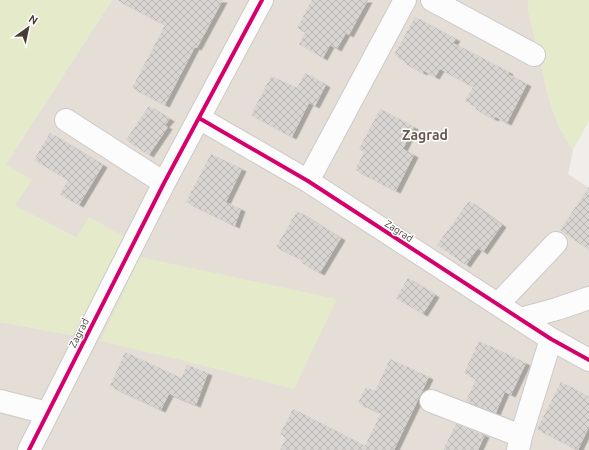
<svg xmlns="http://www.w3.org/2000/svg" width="589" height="450" font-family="Ubuntu,sans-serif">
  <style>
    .residential { fill: #e4ded7 }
    .grass { fill: #e4eaca }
    .building { fill: url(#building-cross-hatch); filter: url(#shadow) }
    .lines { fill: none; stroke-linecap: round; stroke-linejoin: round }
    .minor-casing { stroke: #cdc9c6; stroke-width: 24 }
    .minor { stroke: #fdfcfc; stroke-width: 22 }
    .cycleway-casing { stroke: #fff; stroke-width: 6 }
    .cycleway { stroke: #d6006c; stroke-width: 4 }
    .labels { text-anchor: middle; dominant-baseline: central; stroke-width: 3; stroke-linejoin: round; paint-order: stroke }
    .street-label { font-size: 10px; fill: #473c36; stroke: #fff }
    .district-label { font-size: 14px; font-weight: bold; fill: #69584d; stroke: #fff }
  </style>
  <defs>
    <pattern id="building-cross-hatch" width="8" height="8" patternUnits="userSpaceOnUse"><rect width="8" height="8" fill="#d8d4d1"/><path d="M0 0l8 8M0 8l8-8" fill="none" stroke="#bbb7b4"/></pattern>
    <filter id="shadow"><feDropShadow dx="4.5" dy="2.5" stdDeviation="0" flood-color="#0004"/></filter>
  </defs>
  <rect width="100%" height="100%" fill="#f0edea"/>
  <!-- residential -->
  <path class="residential" d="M112 0H529L528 10 550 103 560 129 573 150 568 174 589 188V450H0V322L77 336V238L15 206 6 164Z"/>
  <!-- grass -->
  <path class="grass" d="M0 0H112L6 164 32 180 15 206 76 238 89 217 127 238 77 336 0 322Z
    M529 0H589V121L573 150 560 129 550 103 528 10Z
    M140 257 337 299 294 389 185 361 100 341Z"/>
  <!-- building -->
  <path class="building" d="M117 0H223L197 48 195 47 165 105 132 88 165 25Z
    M312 0H368L349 35 346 33 337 49 330 45 323 58 299 44 305 32 297 28Z
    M415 17 456 39 453 43 509 72 508 74 527 84 507 123 495 117 494 119 475 109 477 107 465 101 473 87 440 69 435 77 424 71 423 73 404 63 405 61 394 55Z
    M305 73 326 85 315 106 309 103 292 137 251 115 271 76 297 88Z
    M149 106 170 119 165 125 168 127 149 155 126 140Z
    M380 109 414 127 403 149 414 155 396 191 355 170 364 152 359 149Z
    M50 133 103 165 79 205 60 194 68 180 34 160Z
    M211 154 242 169 226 202 241 209 235 226 186 202Z
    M589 187V250L560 230Z
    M469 201 502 225 483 252 478 248 466 265 437 245Z
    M297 211 341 238 320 273 302 263 303 260 276 247Z
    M408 278 435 295 423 314 396 298Z
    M479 341 526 363 511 395 505 392 496 413 466 401 476 379 464 373Z
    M125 352 181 378 187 365 208 373 196 405 169 394 161 410 110 386Z
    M390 359 429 377 394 450H280L286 438 280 434 293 409 365 446 381 413 358 403 366 387 375 391Z
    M561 382 589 397V427L578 450 537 429Z
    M456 424 485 435 478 450H443Z"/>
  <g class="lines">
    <!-- minor casing -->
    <g class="minor-casing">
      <path id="minor" d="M432 0 534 55
        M199 118 308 181 551 339 589 360
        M66 120 164 183
        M308 181 405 0
        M498 304 556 243
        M520 319 557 309 589 298
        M0 401 47 413
        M431 401 521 436
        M29 450 164 183 262 0
        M518 450 521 436 551 339"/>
    </g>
    <!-- minor -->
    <use href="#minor" class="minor"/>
    <!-- cycleway casing -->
    <g class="cycleway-casing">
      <path id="cycleway" d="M199 118 308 181 551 339 589 360
        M29 450 164 183 262 0"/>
    </g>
    <!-- cycleway -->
    <use href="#cycleway" class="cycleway"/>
  </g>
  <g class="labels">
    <!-- street labels -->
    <g class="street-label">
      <text transform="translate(399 231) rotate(33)">Zagrad</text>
      <text transform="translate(79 333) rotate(-63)">Zagrad</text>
    </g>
    <!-- district labels -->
    <g class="district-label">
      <text x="425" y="135">Zagrad</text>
    </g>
  </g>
  <!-- north arrow -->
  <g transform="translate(28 28) rotate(33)" stroke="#ffffff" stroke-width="3" paint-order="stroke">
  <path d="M0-3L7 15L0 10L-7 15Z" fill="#473c36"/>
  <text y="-6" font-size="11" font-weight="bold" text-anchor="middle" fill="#473c36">N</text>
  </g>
</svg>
